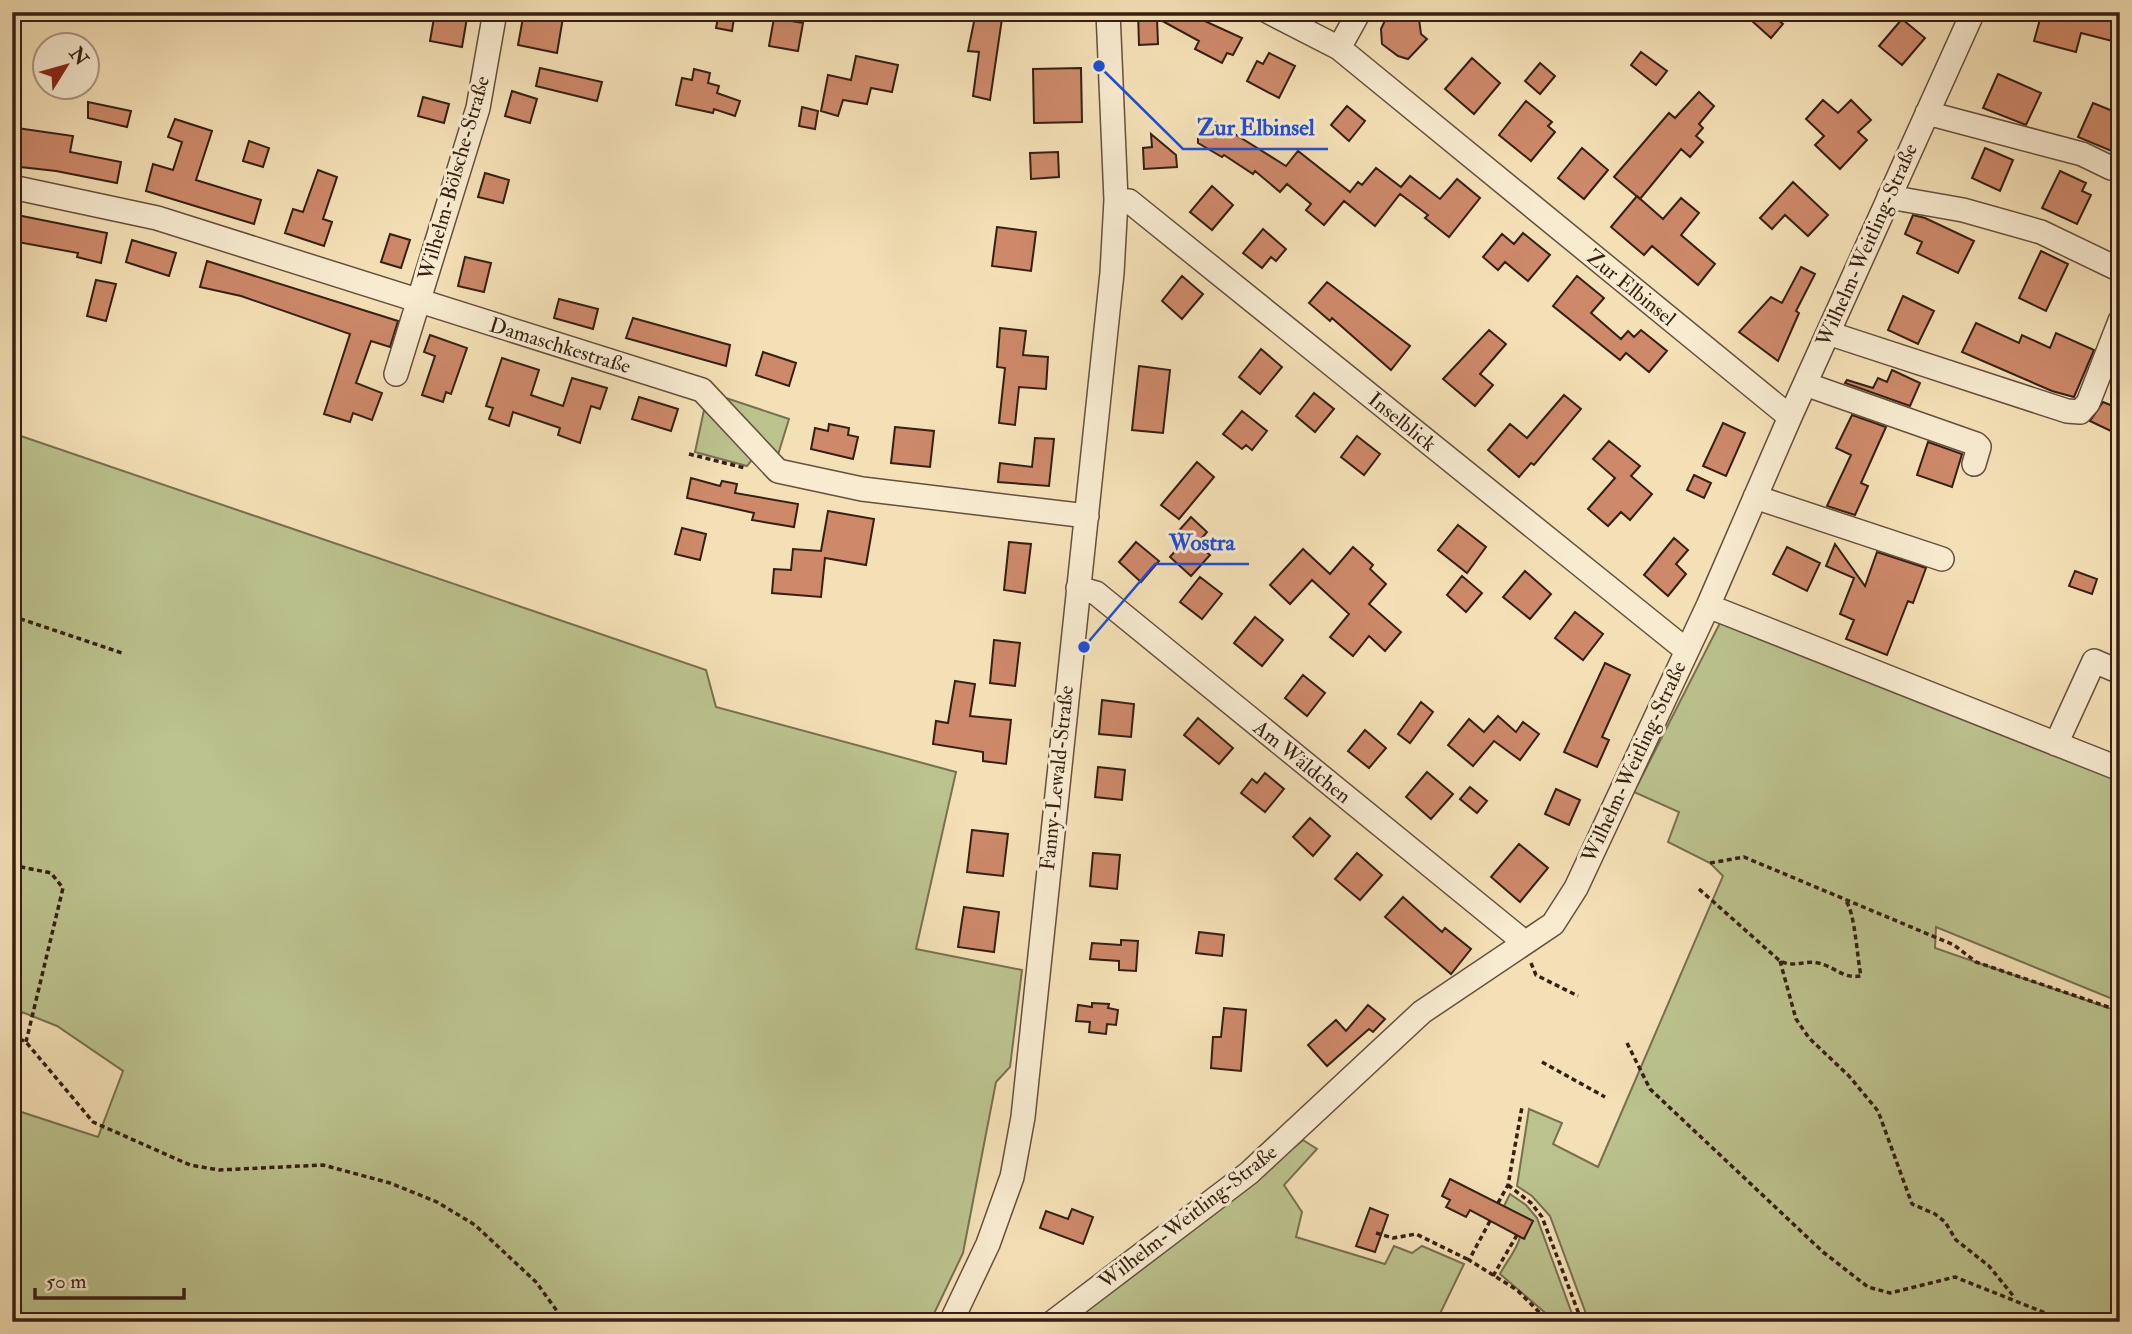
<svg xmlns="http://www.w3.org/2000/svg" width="2132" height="1334" font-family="'IM FELL Double Pica',serif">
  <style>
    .green { fill: #bbc28e; stroke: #787050; stroke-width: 2 }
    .building { fill: #cd896a; stroke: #361f13; stroke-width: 2 }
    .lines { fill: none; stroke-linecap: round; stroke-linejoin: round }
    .minor-casing { stroke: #664f3c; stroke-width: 26 }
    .path { stroke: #361f13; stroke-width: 3.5; stroke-dasharray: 5 3.5; stroke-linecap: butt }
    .minor { stroke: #f8ebd0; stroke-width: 23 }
    .labels { text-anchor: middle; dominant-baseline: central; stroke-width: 6; stroke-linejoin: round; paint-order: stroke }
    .street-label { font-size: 21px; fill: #361f13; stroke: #f8ebd0 }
    .leader { fill: none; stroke: #1d4ed8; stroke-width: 2.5 }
    .callout-dot { fill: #1d4ed8; stroke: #f8ebd0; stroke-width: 2.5 }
    .callout-label { font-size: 23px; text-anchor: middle; font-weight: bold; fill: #1d4ed8; stroke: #f8ebd0; stroke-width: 6; stroke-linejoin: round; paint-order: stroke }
  </style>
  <rect width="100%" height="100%" fill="#f4e0b7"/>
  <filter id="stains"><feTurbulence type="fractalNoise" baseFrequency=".00286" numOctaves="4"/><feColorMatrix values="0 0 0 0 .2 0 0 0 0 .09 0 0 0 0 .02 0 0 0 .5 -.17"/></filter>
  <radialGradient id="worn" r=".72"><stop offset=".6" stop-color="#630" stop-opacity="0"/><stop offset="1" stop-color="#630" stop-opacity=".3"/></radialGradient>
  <!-- green -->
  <path class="green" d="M726 398 789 419 777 458 725 403Z
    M709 408 755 456 747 466 695 452 704 410Z
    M12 433 706 670 716 707 956 772 916 949 1022 970 1010 1067 996 1082 963 1253 930 1322H12V1109L98 1137 123 1071 57 1026 22 1012 12 1047Z
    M1722 619 2120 774V1002L1936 927 1935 948 2120 1012V1322H1589L1550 1216 1532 1196 1517 1186 1529 1109 1562 1123 1553 1144 1598 1167 1723 876 1710 863 1668 842 1679 812 1634 792Z
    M1303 1140 1317 1149 1284 1185 1302 1212 1296 1237 1385 1264 1394 1246 1412 1253 1422 1246 1464 1264 1436 1322H1064L1242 1190Z
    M1510 1194 1526 1205 1537 1218 1575 1322H1556L1500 1274C1507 1260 1516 1252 1520 1237L1524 1238 1504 1206Z"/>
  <!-- building -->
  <path class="building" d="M435 12H468L462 47 430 41Z
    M524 12H564L557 53 518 45Z
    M719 12H735L732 31 716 28Z
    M976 12H1003L990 100 973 96 979 52 968 51Z
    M1138 12H1185L1242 38 1233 55 1227 53 1222 63 1195 49 1199 41 1157 18 1158 44 1139 45Z
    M1389 12H1418L1421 34 1427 39 1408 59 1398 56 1382 44 1381 29Z
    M1742 12H1768L1783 24 1771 38Z
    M2042 12H2120V43L2081 33 2076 52 2034 41Z
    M774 18 803 23 798 51 769 46Z
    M1902 19 1925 38 1902 65 1879 46Z
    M1641 52 1667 71 1656 85 1631 65Z
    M1269 53 1295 66 1279 98 1247 81 1257 61 1263 64Z
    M856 56 898 65 892 92 871 88 867 104 843 100 838 116 821 111 828 75 851 80Z
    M1472 58 1500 83 1474 114 1445 89Z
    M1540 63 1555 76 1540 94 1525 81Z
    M540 68 602 82 597 101 536 86Z
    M1081 68 1082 122 1034 123 1033 69Z
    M694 69 710 73 708 83 719 86 717 93 740 101 735 116 714 109 713 113 676 105 682 78 692 80Z
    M1998 74 2041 93 2026 125 1983 108Z
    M512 91 537 99 530 123 505 116Z
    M1699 92 1714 106 1699 124 1703 128 1696 136 1703 142 1690 157 1681 149 1640 199 1614 177 1669 113 1675 118Z
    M423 97 449 104 444 123 418 116Z
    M1823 100 1838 113 1851 100 1871 120 1858 132 1867 140 1840 169 1815 145 1824 136 1806 119Z
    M1526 101 1552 122 1548 126 1555 132 1531 161 1499 135Z
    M88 102 131 111 127 127 88 118Z
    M2093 103 2120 114V138L2114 152 2078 137Z
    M1347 106 1365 121 1349 141 1331 125Z
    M802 107 818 111 815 129 799 126Z
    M1209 118 1286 166 1298 151 1350 192 1358 182 1362 185 1376 168 1401 187 1410 176 1440 199 1457 179 1480 198 1449 237 1425 218 1428 215 1400 194 1375 226 1344 201 1324 225 1306 210 1311 204 1287 184 1280 192 1255 171 1253 174 1224 155 1222 157 1198 143V137Z
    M175 119 212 131 196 180 261 200 254 224 146 191 153 164 173 170 182 142 168 137Z
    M17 128 73 136 70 152 121 162 117 183 56 171 12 166Z
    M1151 134 1176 155 1177 167 1144 169 1143 148 1152 147Z
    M249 141 269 148 263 167 243 161Z
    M1582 148 1608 170 1584 199 1558 178Z
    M1985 148 2013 160 2000 191 1972 178Z
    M1058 152 1059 177 1031 179 1030 153Z
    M318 170 337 177 323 219 332 222 324 246 285 233 293 209 303 212Z
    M2060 171 2086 183 2082 191 2091 195 2077 224 2042 208Z
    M485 173 509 180 503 203 478 197Z
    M1793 182 1828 215 1808 236 1785 215 1772 229 1760 218Z
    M1212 186 1233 205 1212 230 1190 212Z
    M1637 196 1663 219 1681 198 1699 213 1681 235 1715 264 1698 285 1652 246 1644 255 1611 227Z
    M12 214 107 233 101 263 77 257 78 253 12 241Z
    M1913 215 1925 218 1974 241 1958 273 1917 253 1922 242 1905 234Z
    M997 227 1036 232 1031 271 992 266Z
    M1263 229 1286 249 1276 261 1271 257 1262 268 1243 253Z
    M1523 233 1550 255 1528 281 1505 262 1498 270 1483 257 1502 234 1514 244Z
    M390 234 410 240 401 268 381 262Z
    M132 240 176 253 169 276 126 262Z
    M2041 251 2068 264 2046 311 2019 298Z
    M465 257 491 263 484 292 458 286Z
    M207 261 398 321 390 347 371 341 356 383 382 393 372 420 353 413 350 422 324 414 350 334 241 296 200 287Z
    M1801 267 1815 274 1796 311 1799 313 1778 361 1739 332 1771 297 1782 303Z
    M1182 276 1203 294 1182 319 1162 301Z
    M1577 276 1604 298 1591 313 1621 339 1628 331 1634 337 1641 330 1667 351 1649 372 1626 353 1620 360 1553 306Z
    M96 280 116 284 106 321 87 316Z
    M1327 282 1410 346 1391 370 1332 318 1330 321 1309 303Z
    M1903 296 1934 311 1918 344 1888 330Z
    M559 299 598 309 593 329 554 318Z
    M633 318 730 345 726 366 626 338Z
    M1976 323 2019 343 2022 335 2050 348 2056 333 2094 350 2074 397 2052 391 1962 352Z
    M1000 328 1026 331 1023 355 1048 357 1046 389 1019 387 1015 425 999 423 1005 368 997 367Z
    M1489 330 1506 344 1480 374 1493 385 1475 406 1443 379Z
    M430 335 467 348 451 394 446 392 443 402 422 395 435 356 424 352Z
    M1261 349 1282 367 1260 394 1239 377Z
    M763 352 796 363 789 386 756 375Z
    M502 358 539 370 531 395 563 406 572 378 607 388 600 409 591 406 580 443 558 435 560 428 513 412 509 426 489 419 493 408 486 406Z
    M1139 366 1170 370 1163 433 1132 430Z
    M1892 370 1920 383 1910 406 1845 383 1847 380 1873 388 1878 378 1887 382Z
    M1314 393 1334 409 1315 432 1296 416Z
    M1564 395 1581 409 1534 465 1531 463 1519 477 1488 450 1510 424 1527 438Z
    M639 397 678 409 671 431 632 419Z
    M2103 402 2120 409V424L2115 433 2090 421Z
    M1242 411 1267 431 1252 450 1246 445 1242 449 1223 434Z
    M1852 415 1886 427 1861 483 1868 486 1855 515 1827 506 1851 455 1836 448Z
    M1723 423 1745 433 1726 476 1703 466Z
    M829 424 849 428 848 435 858 437 853 459 811 449 815 428 828 431Z
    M895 427 934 431 930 467 891 463Z
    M1357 436 1380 454 1364 475 1341 457Z
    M1035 438 1054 439 1049 486 998 482 1000 463 1032 467Z
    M1609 441 1640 466 1631 476 1652 494 1630 520 1621 512 1608 526 1588 509 1615 478 1593 459Z
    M1928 442 1962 454 1952 487 1917 475Z
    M1197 462 1214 477 1179 519 1161 505Z
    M1694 475 1711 483 1704 498 1687 490Z
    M691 478 720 486 722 481 737 484 735 493 798 504 794 527 752 520 754 513 687 498Z
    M828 511 874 519 866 565 825 558 821 597 772 593 774 569 791 570 793 549 821 551Z
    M1191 517 1207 532 1197 544 1210 555 1191 576 1170 557 1183 542 1175 535Z
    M1458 525 1486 547 1467 573 1438 550Z
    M682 528 706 534 700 560 675 554Z
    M1674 538 1688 550 1676 564 1686 574 1668 596 1644 575Z
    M1009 542 1031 544 1025 593 1004 590Z
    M1136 542 1159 561 1141 582 1119 562Z
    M1835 544 1865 586 1877 552 1926 568 1913 603 1908 601 1887 655 1846 639 1854 620 1840 614 1854 578 1826 566Z
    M1353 547 1373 565 1370 569 1386 584 1369 604 1401 632 1385 651 1369 636 1353 656 1330 637 1349 614 1312 580 1290 604 1270 585 1303 549 1330 574Z
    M1787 547 1820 563 1807 591 1773 574Z
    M1525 571 1551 594 1530 619 1503 597Z
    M2075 571 2097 579 2092 594 2069 586Z
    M1462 576 1482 593 1466 612 1447 595Z
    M1200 577 1222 594 1202 619 1180 602Z
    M1575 612 1603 634 1583 660 1555 638Z
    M1255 617 1283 640 1262 666 1234 643Z
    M994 640 1020 643 1015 686 990 683Z
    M1605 663 1630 675 1602 737 1609 740 1597 767 1564 752Z
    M1303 675 1325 693 1307 716 1285 698Z
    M955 681 975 684 970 716 1011 720 1006 764 983 761V752L933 744 936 721 948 723Z
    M1102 700 1134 704 1131 737 1099 734Z
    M1421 702 1433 712 1410 743 1398 734Z
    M1498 716 1516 732 1523 722 1539 734 1520 760 1494 741 1473 766 1448 745 1469 719 1484 732Z
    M1198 718 1233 748 1219 764 1184 735Z
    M1365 730 1386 748 1369 768 1348 751Z
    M1098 767 1125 770 1122 800 1095 797Z
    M1427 772 1453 794 1431 819 1406 797Z
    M1265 773 1284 789 1265 812 1241 793 1252 779 1257 783Z
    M1470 787 1487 801 1477 813 1460 799Z
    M1556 789 1580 800 1569 825 1545 814Z
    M1310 818 1330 836 1313 856 1293 837Z
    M972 830 1008 834 1003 876 967 872Z
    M1519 844 1548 868 1520 902 1491 877Z
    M1093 853 1120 855 1117 889 1090 886Z
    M1357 853 1382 875 1360 900 1335 879Z
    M1403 897 1442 932 1445 928 1471 949 1451 974 1385 917Z
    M964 907 999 912 994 952 958 947Z
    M1199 932 1224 935 1222 956 1196 953Z
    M1121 940 1138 941 1136 971 1119 970V961L1090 959 1092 943 1121 945Z
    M1092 1003 1109 1004 1108 1008 1118 1010 1116 1025 1107 1024 1106 1034 1089 1032 1090 1022 1076 1021 1078 1005 1092 1007Z
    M1368 1005 1385 1019 1373 1032 1369 1029 1327 1066 1308 1045 1336 1020 1346 1031Z
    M1224 1008 1246 1010 1241 1071 1211 1068 1213 1037H1221Z
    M1450 1179 1533 1221 1524 1239 1470 1210 1466 1217 1446 1207 1450 1200 1442 1196Z
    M1370 1208 1388 1215 1375 1252 1356 1246Z
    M1072 1209 1093 1217 1083 1244 1040 1228 1046 1211 1068 1219Z"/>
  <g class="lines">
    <!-- minor casing -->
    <g class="minor-casing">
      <path id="minor" d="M1269 12 1339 48 1790 417
        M1339 48 1359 12
        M1927 113 2082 154 2111 168
        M12 187 157 218 702 390 778 471 862 489 1087 516
        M1889 197 1963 210 2041 232 2120 270
        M1116 200 1129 201 1686 650
        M1828 333 2067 411 2080 412 2088 403 2120 321
        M396 374 478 108 495 12
        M1805 384 1976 444 1979 447 1974 464
        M1755 497 1942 559
        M1078 588 1096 593 1523 941
        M1708 606 2120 769
        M2056 744 2094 661 2120 672
        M951 1322 988 1244 1012 1177 1023 1117 1112 273 1116 200 1108 12
        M1053 1322 1249 1173 1422 1012 1553 924 1576 888 1708 606 1790 417 1973 12"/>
    </g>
    <!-- path -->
    <path class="path" d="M689 454 745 468
      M12 616 122 653
      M1710 863 1744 857 1954 945 1976 962 2120 1011
      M12 865 51 873 63 888 26 1042
      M1699 889 1780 961C1794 968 1804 960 1818 963 1836 967 1842 979 1861 976 1857 957 1855 913 1846 901
      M1780 961 1796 1019 1809 1038 1849 1076 1878 1111 1912 1204 1935 1214 1945 1222 1956 1240 1989 1266 2015 1298
      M1531 963 1536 975 1578 996
      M12 1035 26 1042 93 1122 190 1165 219 1170 323 1165 390 1183 437 1202 475 1225 536 1282 565 1322
      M1627 1043 1650 1089 1823 1252 1868 1287 1890 1293 1955 1277 2068 1322
      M1542 1062 1605 1097
      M1508 1185 1531 1203 1542 1217 1582 1322
      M1498 1203 1508 1185 1522 1107
      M1490 1221 1469 1260 1517 1290 1549 1322
      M1376 1233 1393 1238 1416 1234 1469 1260
      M1493 1276 1517 1235"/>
    <!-- minor -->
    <use href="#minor" class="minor"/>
  </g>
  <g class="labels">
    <!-- street labels -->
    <g class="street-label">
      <text transform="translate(454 178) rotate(-74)">Wilhelm-Bölsche-Straße</text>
      <text transform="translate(1867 245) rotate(-66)">Wilhelm-Weitling-Straße</text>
      <text transform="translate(1631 288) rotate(39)">Zur Elbinsel</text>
      <text transform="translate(560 346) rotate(17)">Damaschkestraße</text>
      <text transform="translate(1402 422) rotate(39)">Inselblick</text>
      <text transform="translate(1302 762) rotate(39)">Am Wäldchen</text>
      <text transform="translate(1634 762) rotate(-65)">Wilhelm-Weitling-Straße</text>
      <text transform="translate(1057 778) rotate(-84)">Fanny-Lewald-Straße</text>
      <text transform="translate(1188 1217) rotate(-38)">Wilhelm-Weitling-Straße</text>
    </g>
  </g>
  <!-- callouts -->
  <path class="leader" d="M1099 66L1183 149H1328M1084 647L1155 564H1249"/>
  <g class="callout-dot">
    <circle cx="1099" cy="66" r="7"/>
    <circle cx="1084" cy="647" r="7"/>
  </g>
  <g class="callout-label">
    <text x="1256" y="135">Zur Elbinsel</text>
    <text x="1202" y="550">Wostra</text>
  </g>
  <!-- margin -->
  <rect width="2132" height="1334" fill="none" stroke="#f4e0b7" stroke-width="42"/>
  <rect x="14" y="14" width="2104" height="1306" fill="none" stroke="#361f13" stroke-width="3.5"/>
  <rect x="21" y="21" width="2090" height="1292" fill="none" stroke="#361f13" stroke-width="2"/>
  <!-- north arrow -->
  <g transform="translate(66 66) rotate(53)"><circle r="33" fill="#f8ebd0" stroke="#aa9984" stroke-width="2"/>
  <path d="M0-5L12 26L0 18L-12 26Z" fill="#8f2418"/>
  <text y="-10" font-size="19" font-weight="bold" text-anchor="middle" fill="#361f13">N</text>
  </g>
  <!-- scale -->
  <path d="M35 1288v10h149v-10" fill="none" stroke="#361f13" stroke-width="3.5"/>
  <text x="46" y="1288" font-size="21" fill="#361f13" stroke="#f8ebd0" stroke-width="5" paint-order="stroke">50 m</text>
  <rect width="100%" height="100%" filter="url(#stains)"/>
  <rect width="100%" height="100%" fill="url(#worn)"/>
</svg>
